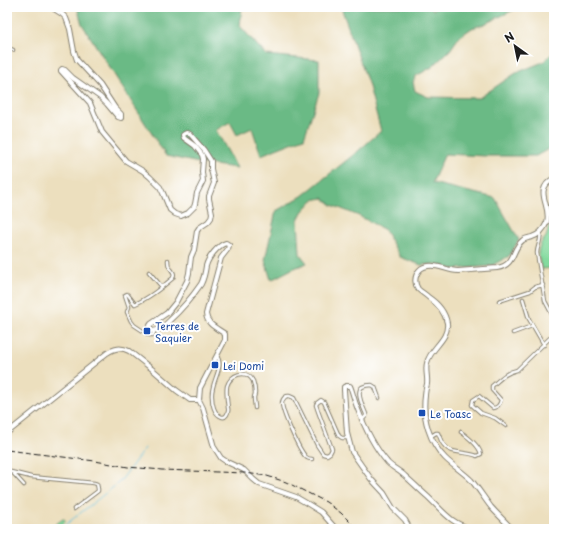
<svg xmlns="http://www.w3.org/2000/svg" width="561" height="536" font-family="'Playpen Sans',sans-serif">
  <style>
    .green { fill: #83da9e; stroke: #507b5d }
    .forest { fill: #6aba85; stroke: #436b50 }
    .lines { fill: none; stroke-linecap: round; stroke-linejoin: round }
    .stream { stroke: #62c0e0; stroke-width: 1 }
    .street-casing { stroke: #847e6d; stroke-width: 4.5 }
    .secondary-casing { stroke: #847e6d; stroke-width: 6 }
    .street { stroke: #fff; stroke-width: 2.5 }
    .secondary { stroke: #fff; stroke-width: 4 }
    .rail { stroke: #1c1c1c; stroke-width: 1; stroke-dasharray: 6 3; stroke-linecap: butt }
    .transit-dot { fill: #1a4fb4; stroke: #fff; stroke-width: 1.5 }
    .labels { text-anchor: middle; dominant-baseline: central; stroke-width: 4; stroke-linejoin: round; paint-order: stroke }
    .transit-label { font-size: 10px; fill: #164399; stroke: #fff; text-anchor: start }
  </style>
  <rect width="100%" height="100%" fill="#fff"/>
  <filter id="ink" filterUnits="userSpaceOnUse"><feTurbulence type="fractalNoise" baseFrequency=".025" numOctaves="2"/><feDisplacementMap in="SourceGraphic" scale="8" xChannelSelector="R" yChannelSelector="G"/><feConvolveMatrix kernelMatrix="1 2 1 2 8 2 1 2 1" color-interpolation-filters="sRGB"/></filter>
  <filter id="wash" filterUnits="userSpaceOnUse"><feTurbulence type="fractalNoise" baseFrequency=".012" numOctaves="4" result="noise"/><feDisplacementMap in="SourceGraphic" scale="16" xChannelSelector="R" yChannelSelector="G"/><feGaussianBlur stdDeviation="0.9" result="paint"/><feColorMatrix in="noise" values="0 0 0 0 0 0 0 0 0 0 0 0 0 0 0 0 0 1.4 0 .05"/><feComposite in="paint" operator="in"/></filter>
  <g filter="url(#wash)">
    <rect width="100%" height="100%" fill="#ecdfbe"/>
    <!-- green -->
    <path class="green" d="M554 222V268L541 269 538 254 539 249 541 243 546 237 550 224Z
      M63 519H64L66 521 56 529H51L52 527Z"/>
    <!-- forest -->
    <path class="forest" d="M77 7H242L240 26 266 55 319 60V93L304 138 261 155 252 128 237 135 230 122 216 130 237 168 199 163 166 156 82 24Z
      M342 7H430L433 10 437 7H520L482 25 472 28 459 37 450 50 432 67 416 76 413 82 415 91 428 97 479 98 516 73 543 62 554 52V146L536 156H486L445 154 432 183 495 198 519 240 509 256 491 266 453 269 435 264 421 265 400 257 385 230 359 216 332 205 323 198 313 200 302 212 298 220 300 254 307 263 292 269 271 280 265 260 276 211 302 196 357 152 381 131 368 83 342 10Z"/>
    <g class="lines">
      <!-- stream -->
      <path class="stream" d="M60 529 116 485 122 479 145 448"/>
    </g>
  </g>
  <g filter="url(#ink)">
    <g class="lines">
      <!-- street casing -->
      <g class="street-casing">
        <path id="street" d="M59 7 61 10 60 12
          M7 48 13 50
          M540 233C542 240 537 246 537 253L545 301 554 318
          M149 272 162 287
          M523 299 529 319 544 345
          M499 301 530 291 535 287 543 285
          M154 332 153 335H149L134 325 131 321 127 312 129 307 125 295 127 294 128 295 135 304C149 298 161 288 173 278 175 273 173 272 170 268 168 266 168 263 168 260
          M513 333 532 326
          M217 356C225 367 210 383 212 397 212 403 214 413 220 416 226 420 229 412 228 408 227 401 226 393 227 386 230 375 246 368 253 381 254 384 255 389 255 393 255 395 254 396 254 398 254 401 255 405 255 408
          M363 419 366 416V414C364 409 355 392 362 387 364 386 369 385 372 385L375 387 379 398
          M506 426 495 418 481 413 472 405 473 400 479 396 493 408C497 408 500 404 501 400L492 390V386C500 379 506 372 517 370L554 334
          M431 436 436 433H438C440 437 441 442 444 445 451 455 467 451 477 456L481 454C479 445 468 437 461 432
          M312 459C310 459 307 458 306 457 299 450 282 412 282 403 282 400 283 399 285 397 288 395 290 396 294 398L317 445 323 454 327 455 330 453 332 449 318 411 316 405 317 403 321 400 324 402 339 436 342 438H348
          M7 471 31 477 94 483 97 484 98 489V491L74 509
          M13 473 24 485"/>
      </g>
      <!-- secondary casing -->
      <g class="secondary-casing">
        <path id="secondary" d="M51 7 62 14 66 18 70 29 74 51 77 60 100 85 115 108 121 114V118L118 117 107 104 100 97 73 78 65 70 62 69 61 70V71L90 103 102 132 121 155 126 161 143 171 150 177 160 187 163 193 170 210 175 214 181 216 188 213 194 207 195 204 197 193 203 181 202 172 203 159 202 155 195 146 184 138 183 135C185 133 188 132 190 134L204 150 211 161V169L214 183 209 196V199L212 213 211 218 208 222 199 228 197 231 194 250 191 257 189 273 187 281 176 302 167 313 151 324 149 327 152 331C160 331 165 325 170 320 182 309 192 297 201 284 204 278 205 273 206 266 208 258 218 245 226 243L229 245 228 249 221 258 206 314C207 325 217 328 225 334V340L200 388 199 400
          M199 400 203 408 214 447 221 458 227 462 244 470 253 479 259 484 296 497 308 504 321 512 336 529
          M7 433 107 353C115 348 121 347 129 351L152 369 176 390 190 400H199
          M410 529 405 520 393 508 384 493 371 479 352 452 347 433 344 390V387L346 386H350C353 393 354 400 357 407 364 426 374 447 388 463 393 468 400 471 405 476 413 483 420 490 428 497 443 511 450 523 472 529
          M512 529C505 521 497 514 491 507 484 498 478 488 471 480 463 472 453 466 445 458 430 443 422 418 425 396 425 392 426 388 427 384 428 377 425 370 427 363 430 348 449 340 447 323 445 312 437 303 428 297 425 294 421 292 418 289 412 280 417 267 428 266 438 264 447 271 458 271L497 268C516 265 511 249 523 240 526 238 529 238 532 237 539 235 544 229 547 222 552 205 532 191 554 178"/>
      </g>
      <!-- street -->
      <use href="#street" class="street"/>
      <!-- secondary -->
      <use href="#secondary" class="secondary"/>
      <!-- rail -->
      <path class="rail" d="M7 450 95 461 128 467 162 470 245 473 267 476 286 482 326 502 341 513 357 529"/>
    </g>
  </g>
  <!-- markers -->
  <g class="transit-dot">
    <rect x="143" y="327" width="8" height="8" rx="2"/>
    <rect x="211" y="361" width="8" height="8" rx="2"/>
    <rect x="418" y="409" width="8" height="8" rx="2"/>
  </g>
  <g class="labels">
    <!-- transit labels -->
    <g class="transit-label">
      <text x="155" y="325">Terres de<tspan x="155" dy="12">Saquier</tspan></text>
      <text x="223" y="365">Lei Domi</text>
      <text x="430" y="413">Le Toasc</text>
    </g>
  </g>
  <!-- margin -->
  <rect width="561" height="536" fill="none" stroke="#fff" stroke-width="24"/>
  <!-- north arrow -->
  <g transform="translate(515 46) rotate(327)" stroke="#ffffff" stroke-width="3" paint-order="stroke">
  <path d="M0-3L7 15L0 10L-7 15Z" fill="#1c1c1c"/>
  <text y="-6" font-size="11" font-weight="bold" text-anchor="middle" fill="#1c1c1c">N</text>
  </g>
</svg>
